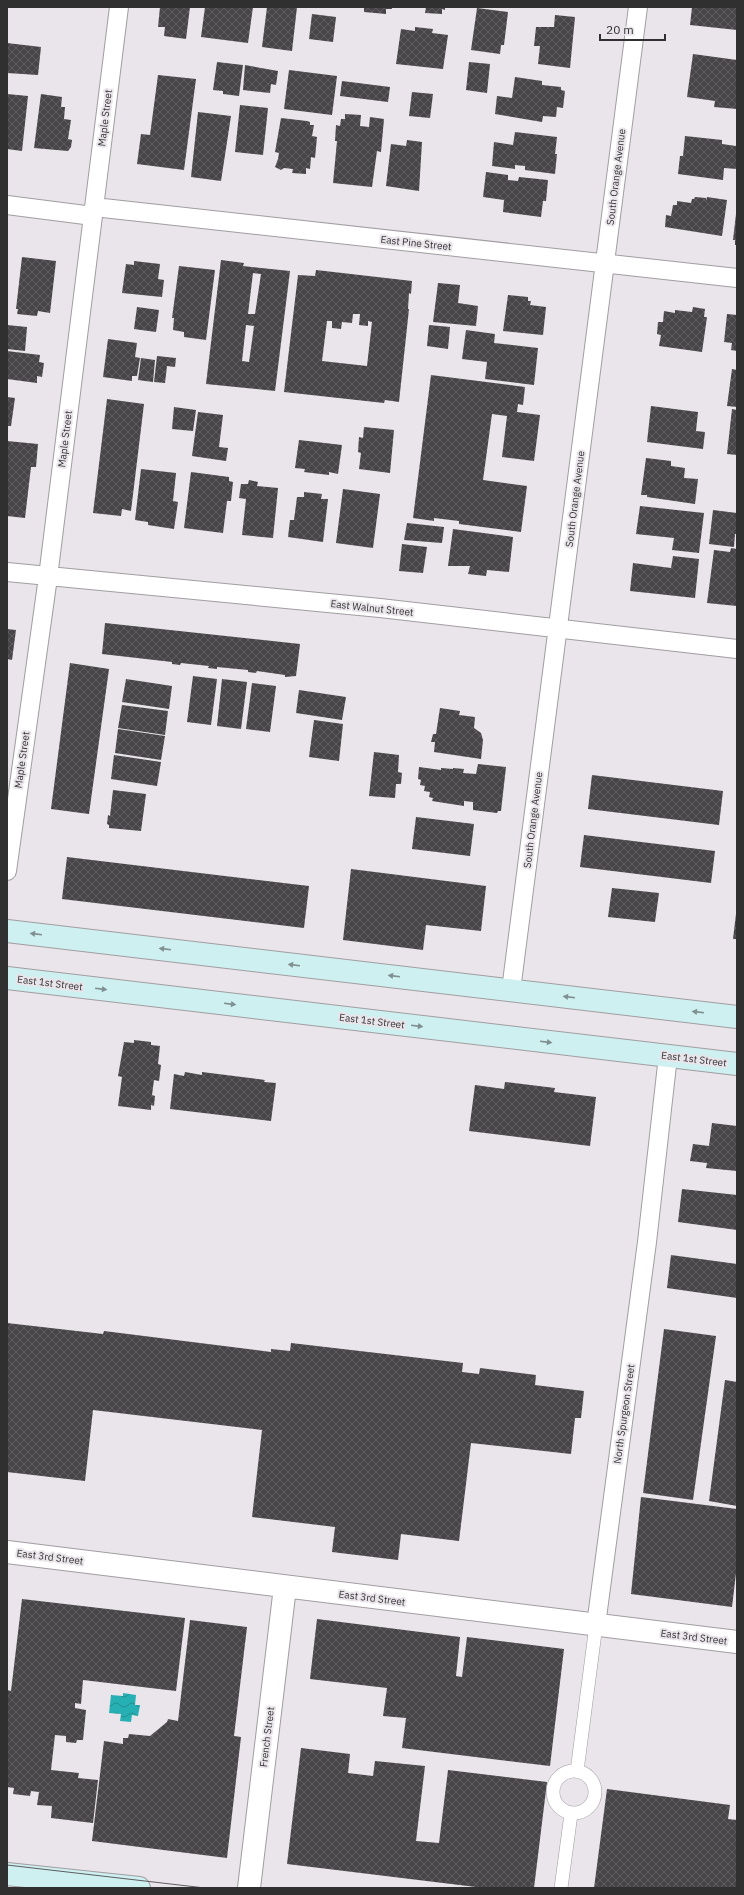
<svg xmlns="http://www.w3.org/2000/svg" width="744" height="1895" font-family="'IBM Plex Sans',sans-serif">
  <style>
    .water { fill: url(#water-waves) }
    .building { fill: url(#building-cross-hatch); fill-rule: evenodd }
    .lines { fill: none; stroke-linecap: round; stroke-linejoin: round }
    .pedestrian-casing { stroke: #a19da1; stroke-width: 14 }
    .minor-casing { stroke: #a19da1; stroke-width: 20 }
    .tertiary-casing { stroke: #a19da1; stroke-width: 24 }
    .secondary-casing { stroke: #a19da1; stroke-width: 24 }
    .pedestrian { stroke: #fff; stroke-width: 13 }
    .minor { stroke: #fff; stroke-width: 18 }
    .tertiary { stroke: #fff; stroke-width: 22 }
    .secondary { stroke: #cef0f1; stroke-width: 22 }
    .tram { stroke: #5e5d5f; stroke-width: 1 }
    .oneway { fill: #809091 }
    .labels { text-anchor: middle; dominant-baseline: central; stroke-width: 4; stroke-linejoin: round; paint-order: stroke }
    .street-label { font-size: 10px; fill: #313031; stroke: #e9e5ea }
  </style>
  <defs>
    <pattern id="water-waves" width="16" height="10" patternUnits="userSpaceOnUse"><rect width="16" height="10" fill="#26b0b3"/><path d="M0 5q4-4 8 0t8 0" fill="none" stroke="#219092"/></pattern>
    <pattern id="building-cross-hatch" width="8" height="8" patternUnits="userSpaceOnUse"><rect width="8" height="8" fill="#484548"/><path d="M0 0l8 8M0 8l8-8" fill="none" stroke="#605e60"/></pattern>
  </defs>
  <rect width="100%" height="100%" fill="#e9e5ea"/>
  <!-- water -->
  <path class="water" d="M123 1693 136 1695 135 1705H140L138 1716 132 1715 131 1722 120 1721 121 1714 109 1713 111 1695 123 1696Z"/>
  <!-- building -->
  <path class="building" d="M160 7H190L186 39 164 36 165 27H158Z
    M205 7H253L248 43 201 37Z
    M267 7H297L292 51 262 47Z
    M364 7H392V9H386V14L364 12Z
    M426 7H445V10L442 9V14L425 13Z
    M692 7H737V30L690 25Z
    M477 8 508 12 504 45H501L500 54 471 50Z
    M312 14 336 17 333 42 309 39Z
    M555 15 575 17 570 68 538 64 540 46H534L536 27H554Z
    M415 27 433 29 432 33 448 35 443 69 396 64 401 29 415 31Z
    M7 43 41 47 38 75 7 73Z
    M693 54 737 60V109L714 107 715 101 687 97Z
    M217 62 243 65 239 96 223 94V91L213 90Z
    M469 62 490 64 487 93 466 90Z
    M245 65 278 71 276 85 271 84 270 93 243 90Z
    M289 70 337 76 332 115 284 109Z
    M158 75 196 79 184 170 137 164 141 134 150 135Z
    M515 77 542 81V85L561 87V90L565 91 563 108 557 107 556 117 543 116 542 122 495 114 497 96 512 98Z
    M342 81 390 87 388 102 340 96Z
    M412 92 433 94 430 118 409 116Z
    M7 94 28 96 22 151 7 149Z
    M41 94 62 97 61 107H65L64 119 71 120 68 139 72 140 71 147 68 151 34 148Z
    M240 105 268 108 263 155 235 152Z
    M198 112 231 116 221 181 191 177Z
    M345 114 361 115 360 126 369 127 370 117 384 119 381 152 377 151 372 187 333 183 337 141H335L336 125 340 126 341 119H345Z
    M281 118 307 121 310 122V125H314L312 136 317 137 315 158 311 157 310 169 306 168V174L292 173 293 169 284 168 281 170 275 167 278 159 279 153 275 152Z
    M515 132 557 137 555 154H557L555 174 525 170V166L515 165V169L492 166 494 142 513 145Z
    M685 136 722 140V144L736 146 737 169 724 168 723 180 678 174 680 156H683Z
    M407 140 422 142 419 191 386 186 391 144 406 146Z
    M486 172 508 175V180L518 181 519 177 548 180 546 201H543L541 217 503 212 504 200 483 197Z
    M695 197 706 198V201L707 197 727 200 722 236 665 227 666 215 671 216 673 205H677V201L691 203 692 199H694Z
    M736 214H737V245H735V240H733Z
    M22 257 56 261 50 313 38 311 37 316 17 314 18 309H16Z
    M221 260 244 263 243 266 290 271 275 391 206 384ZM253 273 261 274 255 314H248ZM246 325 254 326 249 362 242 361Z
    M134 261 160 264 158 279 164 280 162 297 122 293 126 264 134 265Z
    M179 266 215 270 206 340 184 337V332L173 330 174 318H172Z
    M316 270 412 281 411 294 409 293 408 309H409L399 402 385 400 384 403 284 392 298 275 315 276ZM353 314H360L359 325 368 326V321L372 322 367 366 322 361 327 321H332V328L341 329 342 322 352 323Z
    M438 283 460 285 458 303 478 306 476 326 433 322Z
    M508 295 528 297V301H531L530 305 546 307 543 335 503 331Z
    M137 307 159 310 156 332 134 329Z
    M693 307 705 309 704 317H707L702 352 659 346 661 335 657 334 658 322H663L664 311 675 313V310L692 312Z
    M727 314 737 315V351L731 350 732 343 724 342Z
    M7 325 27 327 25 351 7 349Z
    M429 325 450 327 448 349 427 346Z
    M466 330 495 334 494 343 538 348 534 385 485 379 487 362 462 359Z
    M108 339 137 343 135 357 140 358 137 376H132V381L103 377Z
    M7 351 40 355 39 362 44 363 42 377 37 376V383L7 379Z
    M157 356 176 358 175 367 167 366 165 383 154 382Z
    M141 358 155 360 153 382 138 380Z
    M732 369 737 370V407L727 406Z
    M431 375 525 387 523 405 518 404 517 412 540 415 534 461 502 457 507 416 492 414 483 480 527 486 521 532 459 524V521L434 518V521L413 518Z
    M7 397 15 398 11 426H7Z
    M107 399 144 404 131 511 122 509 121 516 93 513Z
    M651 406 698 412 696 431 705 432 703 449 647 442Z
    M174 407 196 410 193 431 172 429Z
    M732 409 737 410V455L727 454Z
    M198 412 223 415 219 447 228 448 226 461 192 456Z
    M364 427 394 430 390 473 359 469 361 453 358 452 359 437 363 438Z
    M299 440 342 445 338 474 329 472V475L304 472 305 469 295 468Z
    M7 441 38 444 36 467H31L25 518 7 516Z
    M646 458 671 461V466L685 468 684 478 698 479 695 504 647 497V495H641Z
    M141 469 176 473 173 501 178 502 174 529 148 525V522L135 520Z
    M191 472 229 477V481L233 482 231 501H227L223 533 184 528Z
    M249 480 258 482 257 486 278 488 273 538 242 535 246 499 239 498 241 484H248Z
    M343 489 380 494 373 548 336 543Z
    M304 492 322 494 321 499H328L323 542 288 537 290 520H294L297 497H304Z
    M640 506 704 513 699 553 672 550 674 538 636 534Z
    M713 510 737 513V534H735L734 547 709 544Z
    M407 523 444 527 442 543 404 540Z
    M453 529 513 537 509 572 487 570 486 576 468 574 470 566H448Z
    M402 544 427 547 423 573 399 571Z
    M731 548 737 549V606L707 603 714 550 730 552Z
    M673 556 699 559 695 598 630 591 633 563 671 568Z
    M105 623 300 644 296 676 285 677V675L257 671 256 673 248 672V670L217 667V669L208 668 209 666 181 663 180 665 172 664V662L102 654Z
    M7 629 16 630 12 660 7 659Z
    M70 663 109 669 89 814 51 809Z
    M193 676 217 679 211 725 187 722Z
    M126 679 172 686 169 709 122 702Z
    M222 679 247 682 241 729 217 726Z
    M252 683 276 686 270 732 246 729Z
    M299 690 346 697 342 720 296 713Z
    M122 705 168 711 165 735 118 728Z
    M440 708 460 711 459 715 475 717 474 728 481 733 483 740 481 759 434 752 435 742H431L433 734H436Z
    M314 720 343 724 339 761 309 757Z
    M118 729 165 736 161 760 115 753Z
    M374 752 399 755 398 772 402 773 401 784H396L395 798 369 796Z
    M114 755 161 762 157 786 111 779Z
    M478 764 506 767 501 811H498L497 813 473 810V802L464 801V806L432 801 433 798 429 797 430 792 424 791 425 786 420 785 421 780 418 779 419 767 441 770V768L453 769V768L464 769 463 773 476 774Z
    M592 775 723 791 719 825 588 809Z
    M113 790 146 794 141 831 109 828V825L107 824 108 815 110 816Z
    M416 817 474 824 470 856 412 849Z
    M584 835 715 851 711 883 580 867Z
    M67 857 309 886 304 928 62 899Z
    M351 869 486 886 481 931 426 925 423 950 343 940Z
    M612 888 659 893 655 922 608 917Z
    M736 914H737V939H733Z
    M134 1040 151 1042V1045L160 1046 158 1064 161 1065 159 1081 154 1080 152 1095 155 1096 154 1106 151 1105V1110L118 1106 122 1077 118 1076 124 1042 134 1043Z
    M185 1072 202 1075V1072L265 1080 264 1082 276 1083 271 1121 170 1109 174 1074 184 1076Z
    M505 1082 555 1088 554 1092 596 1097 590 1146 469 1131 475 1085 504 1089Z
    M712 1123 737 1126V1171L706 1168 707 1163 690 1161 693 1144 709 1146Z
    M682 1189 737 1195V1230L678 1222Z
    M671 1255 737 1264V1298L667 1288Z
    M7 1323 103 1334 104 1331 271 1352V1349L290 1351 291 1343 463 1363 462 1372 479 1374 480 1368 536 1375 535 1385 584 1391 581 1418H575L571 1454 471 1443 459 1541 401 1534 398 1560 332 1552 335 1527 252 1517 262 1430 93 1410 85 1481 7 1472Z
    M664 1329 716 1336 693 1500 643 1493Z
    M725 1380 737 1382V1506L709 1501Z
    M641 1497 737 1509V1565L732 1607 631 1594Z
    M22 1599 185 1618 176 1691 83 1680 81 1704 75 1703V1708L86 1710 83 1740H77L76 1743 66 1742V1736L55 1735 51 1770 79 1773 78 1778 98 1780 93 1823 51 1818 52 1806 37 1805 39 1792 31 1791 30 1796 13 1794 14 1788 7 1787V1690L11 1691Z
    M317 1619 460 1637 456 1676 462 1677 467 1637 564 1649 550 1766 402 1748 406 1718 383 1716 387 1688 310 1679Z
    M190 1620 247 1627 234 1736 241 1737 227 1858 92 1841 104 1741 123 1744V1738H128L129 1734 150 1736 167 1722 168 1719 178 1721Z
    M301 1748 350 1754 348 1773 373 1776 375 1761 425 1766 416 1841 439 1843 448 1770 547 1782 534 1888H484L287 1864Z
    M607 1789 730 1805 728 1819 737 1820V1888H594Z"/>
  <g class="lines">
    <!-- pedestrian casing -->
    <g class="pedestrian-casing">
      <path id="pedestrian" d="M553 1792a21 21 0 1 1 42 0a21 21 0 1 1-42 0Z
        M577 1771 596 1625
        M561 1888 571 1814"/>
    </g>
    <!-- minor casing -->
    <g class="minor-casing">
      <path id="minor" d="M7 205 93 216
        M94 207 737 278
        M7 572 380 608 737 649
        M7 871 48 577 119 7
        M511 990 638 7
        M596 1625 647 1242 668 1056"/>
    </g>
    <!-- tertiary casing -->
    <g class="tertiary-casing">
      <path id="tertiary" d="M7 1552 737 1642
        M249 1888 285 1587"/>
    </g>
    <!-- secondary casing -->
    <g class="secondary-casing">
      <path id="secondary" d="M7 931 737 1017
        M7 978 737 1064
        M7 1874 139 1888"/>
    </g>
    <!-- pedestrian -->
    <use href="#pedestrian" class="pedestrian"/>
    <!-- minor -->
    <use href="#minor" class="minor"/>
    <!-- tertiary -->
    <use href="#tertiary" class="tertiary"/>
    <!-- secondary -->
    <use href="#secondary" class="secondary"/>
    <!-- tram -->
    <path class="tram" d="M7 1865 205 1888"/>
  </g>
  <!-- one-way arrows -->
  <defs><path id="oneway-solid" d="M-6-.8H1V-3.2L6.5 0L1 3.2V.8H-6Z"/></defs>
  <g class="oneway">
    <use href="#oneway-solid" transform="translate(36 934) rotate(-173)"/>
    <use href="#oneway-solid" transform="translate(165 949) rotate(-173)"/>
    <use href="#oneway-solid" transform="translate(294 965) rotate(-173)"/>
    <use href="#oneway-solid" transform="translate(394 976) rotate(-173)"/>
    <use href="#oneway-solid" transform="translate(101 989) rotate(7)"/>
    <use href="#oneway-solid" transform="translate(569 997) rotate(-173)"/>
    <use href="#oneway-solid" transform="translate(230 1004) rotate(7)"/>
    <use href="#oneway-solid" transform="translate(698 1012) rotate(-173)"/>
    <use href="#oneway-solid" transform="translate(417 1026) rotate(7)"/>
    <use href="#oneway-solid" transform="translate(546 1042) rotate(7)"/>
  </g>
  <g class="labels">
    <!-- street labels -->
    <g class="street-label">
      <text transform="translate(105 118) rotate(-83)">Maple Street</text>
      <text transform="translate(616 177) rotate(-83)">South Orange Avenue</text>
      <text transform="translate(416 243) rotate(6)">East Pine Street</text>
      <text transform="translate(65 439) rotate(-83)">Maple Street</text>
      <text transform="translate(575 499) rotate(-83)">South Orange Avenue</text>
      <text transform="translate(372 608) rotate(6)">East Walnut Street</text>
      <text transform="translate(22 760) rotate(-82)">Maple Street</text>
      <text transform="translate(533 820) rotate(-83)">South Orange Avenue</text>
      <text transform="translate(50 983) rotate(7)">East 1st Street</text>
      <text transform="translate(372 1021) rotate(7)">East 1st Street</text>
      <text transform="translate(694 1059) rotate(7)">East 1st Street</text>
      <text transform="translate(624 1414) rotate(-82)">North Spurgeon Street</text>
      <text transform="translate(50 1557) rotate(7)">East 3rd Street</text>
      <text transform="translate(372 1598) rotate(7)">East 3rd Street</text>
      <text transform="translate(694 1637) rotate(7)">East 3rd Street</text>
      <text transform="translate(267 1737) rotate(-83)">French Street</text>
    </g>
  </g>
  <!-- border -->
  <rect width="744" height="1895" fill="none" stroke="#313031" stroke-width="16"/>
  <!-- scale -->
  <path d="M600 34v6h65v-6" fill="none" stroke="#313031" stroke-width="2"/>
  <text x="606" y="34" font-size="12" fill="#313031" stroke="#e9e5ea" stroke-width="3" paint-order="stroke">20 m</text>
</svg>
